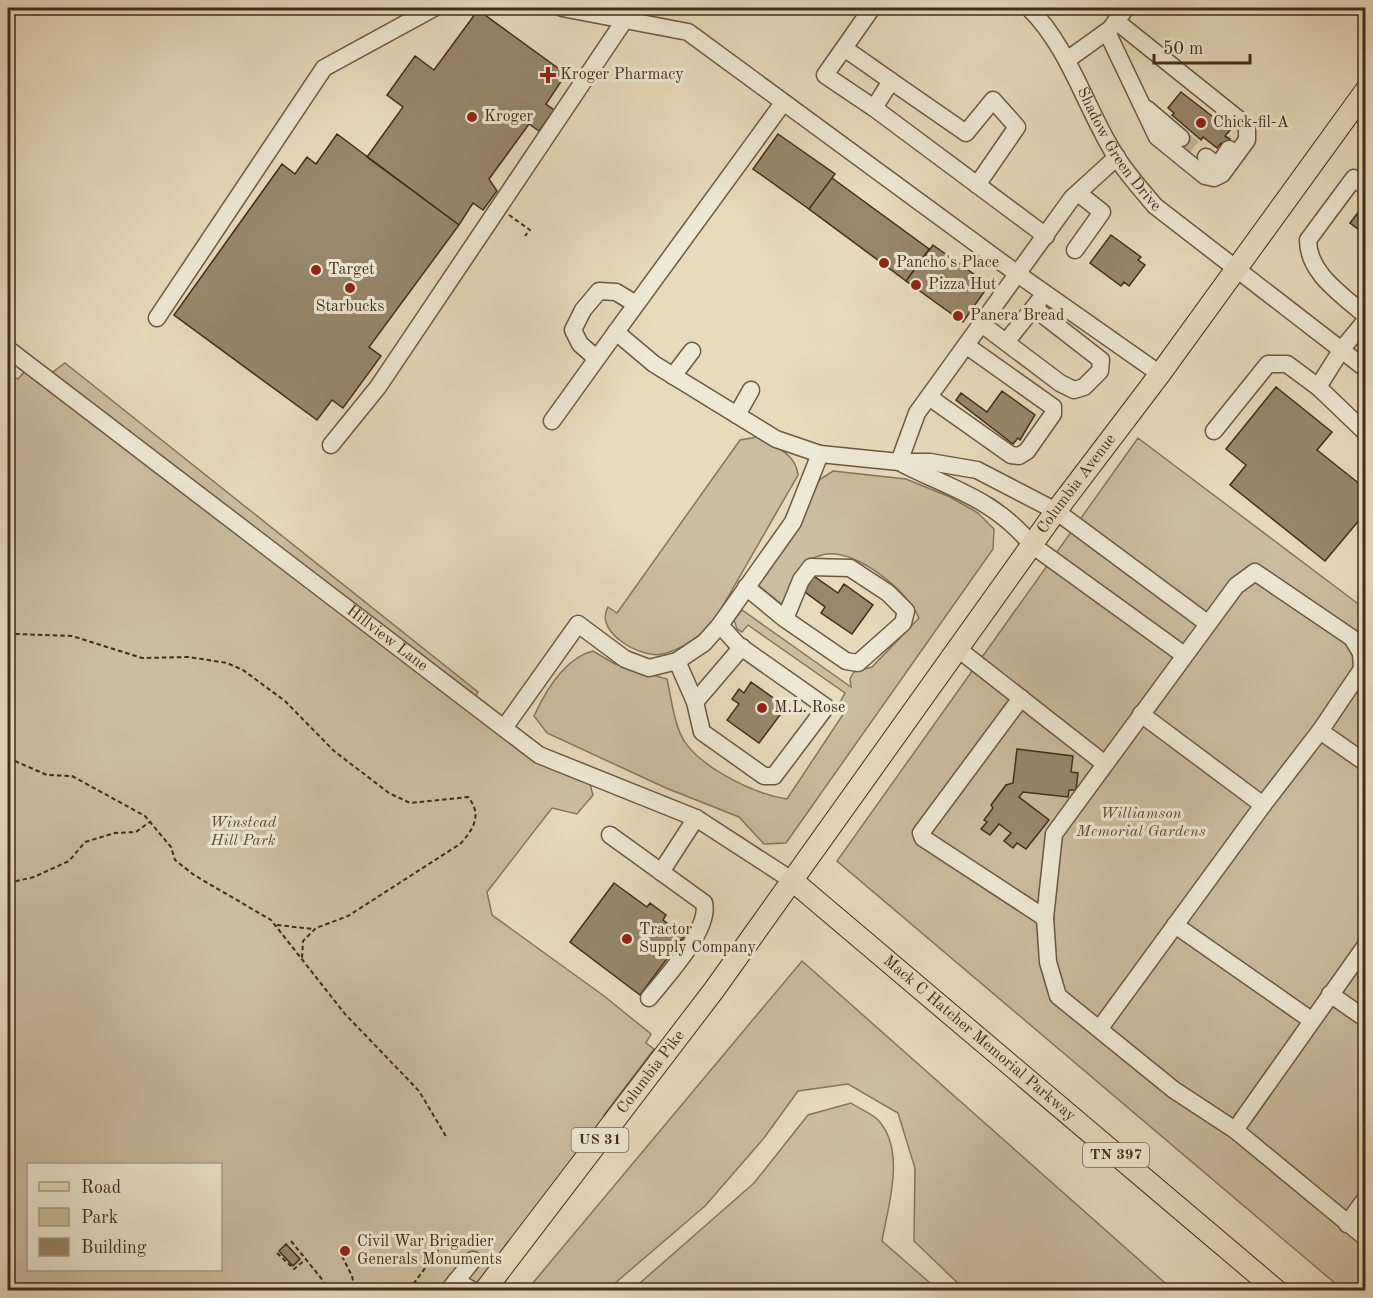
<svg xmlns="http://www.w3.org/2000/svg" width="1373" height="1298" font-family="'Old Standard TT',serif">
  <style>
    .green { fill: #cbbda0; stroke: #87745b; stroke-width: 1.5; fill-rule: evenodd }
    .building { fill: #98876c; stroke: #432c16; stroke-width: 1.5 }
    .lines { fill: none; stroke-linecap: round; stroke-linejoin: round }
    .minor-tunnel { stroke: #c6b89b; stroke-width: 16; stroke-dasharray: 16 8; stroke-linecap: butt }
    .minor-casing { stroke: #6c5840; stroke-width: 19 }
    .major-casing { stroke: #432c16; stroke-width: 23 }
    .path { stroke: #432c16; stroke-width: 2; stroke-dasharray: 4.5 3; stroke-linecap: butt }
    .minor { stroke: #efe8d3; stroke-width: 16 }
    .major { stroke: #e7dbbc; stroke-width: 21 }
    .poi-dot { fill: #8f2418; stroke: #efe8d3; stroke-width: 2 }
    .labels { text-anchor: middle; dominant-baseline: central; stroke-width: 6; stroke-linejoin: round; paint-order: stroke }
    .shield { fill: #efe8d3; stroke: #77644f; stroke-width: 1.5 }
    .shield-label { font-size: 15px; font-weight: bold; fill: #432c16 }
    .poi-label { font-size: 16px; fill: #432c16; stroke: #efe8d3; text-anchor: start }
    .street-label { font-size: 16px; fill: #432c16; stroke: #efe8d3 }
    .park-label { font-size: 16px; font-style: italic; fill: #5e4932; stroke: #efe8d3 }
  </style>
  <rect width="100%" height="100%" fill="#e7dbbc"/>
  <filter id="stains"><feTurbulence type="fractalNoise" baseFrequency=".00333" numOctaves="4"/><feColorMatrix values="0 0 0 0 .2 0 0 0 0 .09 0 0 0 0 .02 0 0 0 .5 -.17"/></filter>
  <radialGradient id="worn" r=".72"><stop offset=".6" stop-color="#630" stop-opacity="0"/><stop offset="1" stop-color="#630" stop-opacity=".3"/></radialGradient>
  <!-- green -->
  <path class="green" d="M65 363 478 692 469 709 590 784 593 795 577 814 552 808 487 892 492 915 604 996 651 1034 646 1043 654 1049 604 1115 610 1117 473 1290H8V375L18 379 27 369 42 380ZM28 1164H220V1270H28Z
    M757 437C774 446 796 453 798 475L713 623C699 636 682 650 662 654 642 659 593 632 608 607L617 613 740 440Z
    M1138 438 1365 609 1366 990 1361 996 1366 999 1365 1290H1343L837 861Z
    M833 471 906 479 950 497 978 513 994 529 993 549 786 843 764 844 739 817 666 788 547 733 534 716C546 690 565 658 593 651L615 664 667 679C671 697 673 717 680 733 693 765 754 794 787 799L844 713 838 706 845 693 748 625 742 632 737 629 734 620 742 610 851 687 850 679 854 672 872 667 919 618C907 590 858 551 826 554 820 555 813 558 807 560L792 582 784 606 759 586 760 580 790 541 819 480Z
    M802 961 1173 1290H965L914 1241 915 1168 898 1113 848 1084 798 1091 764 1138 705 1206 607 1290H527Z
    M851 1103C860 1109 873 1114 879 1121 906 1152 888 1206 882 1241L938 1290H632L754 1183 808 1115Z"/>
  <!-- building -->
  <path class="building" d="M478 10 566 74 546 104 554 110 539 131 529 124 489 179 497 191 483 210 473 203 459 225 367 157 403 107 387 95 415 56 434 70Z
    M1181 92 1230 130 1225 136 1230 139 1225 146 1221 143 1217 148 1203 137 1201 140 1172 115 1174 113 1168 108Z
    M337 134 459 225 369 347 381 356 343 408 332 400 317 420 174 315 282 164 295 174 307 157 316 164Z
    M778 134 835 174 809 209 753 169Z
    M832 178 929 249 906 281 809 209Z
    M1366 202V235L1350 223Z
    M1111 235 1141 257 1138 260 1145 265 1129 286 1124 282 1121 286 1090 263Z
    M933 245 989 285 963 322 906 281Z
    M1276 387 1332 432 1317 450 1366 489V512L1325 561 1230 485 1246 465 1226 449Z
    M1002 391 1035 415 1020 440 1018 438 1013 444 956 400 961 393 987 412Z
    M811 574 838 593 844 584 873 605 852 634 821 613 825 607 801 589Z
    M751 682 786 707 759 743 727 720 739 704 732 699 739 689 744 693Z
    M1017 749 1073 756 1071 772 1078 773 1076 790H1069L1068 797 1023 792 1019 797 1049 820 1026 849 1017 843 1013 848 1004 841 1011 833 999 824 990 835 981 829 987 822 984 820 993 808 991 805 1006 785 1013 783Z
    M614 883 647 907 650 903 666 915 663 920 684 936 640 995 570 942Z
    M286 1244 300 1259 293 1266 279 1251Z"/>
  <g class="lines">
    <!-- minor-tunnel -->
    <path class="minor-tunnel" d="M1181 138 1206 157"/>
    <!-- minor casing -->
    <g class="minor-casing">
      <g id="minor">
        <path d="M562 8 688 32 1019 275 1160 374"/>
        <path id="s1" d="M1029 8C1067 46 1082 97 1108 143 1121 167 1138 186 1155 206L1366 369"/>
        <path d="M1107 32 1157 137 1205 176 1214 178 1222 174 1247 140V126L1116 21"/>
        <path d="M844 48 891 81 874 108 825 75 872 8"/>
        <path d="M1067 60 1110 29 1126 8"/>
        <path d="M891 81 966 133 993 100 1017 127 977 185"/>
        <path d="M783 103 616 332 654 364 776 439 820 454 899 462H930L977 470 1056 511 1207 623"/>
        <path d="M874 108 1046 236"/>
        <path d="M1147 109 1181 138"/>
        <path d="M1206 157 1214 163H1220L1229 149"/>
        <path d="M1366 187 1354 178 1308 240C1308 274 1343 295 1366 316"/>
        <path d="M1075 250 1102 212 1078 193"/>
        <path d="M157 318 324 68 434 8"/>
        <path d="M983 325 1060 383 1074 390 1084 387 1100 371 1101 360 1034 308"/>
        <path d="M1006 342 1039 301"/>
        <path id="s2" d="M8 349 539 755 696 818 793 881"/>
        <path d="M596 358 580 344 573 330 583 310 599 291 616 292 636 304"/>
        <path d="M673 376 692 351"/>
        <path d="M1318 387 1366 433"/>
        <path d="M929 397 1011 455 1019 456 1027 451 1053 414V407L967 346"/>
        <path d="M737 415 751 390"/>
        <path d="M552 421 616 332"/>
        <path d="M1214 431 1268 364H1287L1318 387 1342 349 1366 320"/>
        <path d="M331 445 378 387 624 21"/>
        <path d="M899 462 917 413 1072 198 1117 157"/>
        <path d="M903 464C954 490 994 499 1032 545L1184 655"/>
        <path d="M746 587 785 619 846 661 858 663 903 623 906 611 888 593 850 568 811 567 801 580 785 619"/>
        <path d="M958 649 1105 764"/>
        <path d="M677 661 695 702 702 732 764 776H774L826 707 738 645 720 625"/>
        <path d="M1021 698 921 833 923 838 1045 918"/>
        <path d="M695 702 742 647"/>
        <path d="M1141 714 1263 805"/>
        <path d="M504 728 578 624 625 659 649 668 677 661 704 643 720 625 793 522 820 454"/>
        <path d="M1320 731 1366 763"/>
        <path d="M610 835 704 903C711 929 665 978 649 998"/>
        <path d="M661 872 696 818"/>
        <path d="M1175 925 1311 1020"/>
        <path d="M1330 994 1366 1019"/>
        <path d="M1100 1028 1263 805 1320 731 1362 669 1361 653 1352 638 1255 572 1236 586 1054 834 1045 918 1048 962 1058 996 1174 1090 1235 1130 1366 1238"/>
        <path d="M1235 1130 1366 945"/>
        <path d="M1347 1224 1366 1198"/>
        <path d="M456 1281 472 1290"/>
        <path d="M449 1290 473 1260"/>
      </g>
    </g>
    <!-- major casing -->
    <g class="major-casing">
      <g id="major">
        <path id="s3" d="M793 881 1276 1290"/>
        <path id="s4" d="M485 1290 714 990 1056 511 1160 374 1366 90"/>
      </g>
    </g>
    <!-- path -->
    <path class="path" d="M509 215 530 230 525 236
      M8 636 17 634 72 636 142 658 189 657 227 663 243 670 285 701 334 751 389 793 410 803 468 797C483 815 473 830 460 844L348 916 316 928 303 941 302 958
      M8 758 47 775 72 776 145 816 171 847 175 860 194 875 271 920 345 1014 419 1091 447 1138
      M8 883 34 877 69 861 85 842 115 833 136 832 151 821
      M277 925 313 929
      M291 1241 321 1278 328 1290
      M277 1253 294 1269 305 1260
      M342 1256 352 1276 355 1290
      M409 1290 442 1245"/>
    <!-- minor -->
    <use href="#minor" class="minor"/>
    <!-- major -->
    <use href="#major" class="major"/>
  </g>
  <!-- markers -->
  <g class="poi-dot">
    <path d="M545 66h6v6h6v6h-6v6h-6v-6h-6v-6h6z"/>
    <circle cx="472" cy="117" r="6"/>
    <circle cx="1201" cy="123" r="6"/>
    <circle cx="884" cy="263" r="6"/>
    <circle cx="316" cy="270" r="6"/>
    <circle cx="916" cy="285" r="6"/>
    <circle cx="350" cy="288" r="6"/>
    <circle cx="958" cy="316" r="6"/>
    <circle cx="762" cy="708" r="6"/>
    <circle cx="627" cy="939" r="6"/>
    <circle cx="345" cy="1251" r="6"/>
  </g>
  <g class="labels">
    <!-- shield labels -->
    <g class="shield">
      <rect x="571.5" y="1128" width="57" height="24" rx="4.5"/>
      <rect x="1083" y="1143" width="66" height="24" rx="4.5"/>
    </g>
    <g class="shield-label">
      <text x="600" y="1140">US 31</text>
      <text x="1116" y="1155">TN 397</text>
    </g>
    <!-- poi labels -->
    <g class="poi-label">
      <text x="560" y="75">Kroger Pharmacy</text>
      <text x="484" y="117">Kroger</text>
      <text x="1213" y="123">Chick-fil-A</text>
      <text x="896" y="263">Pancho's Place</text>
      <text x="328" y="270">Target</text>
      <text x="928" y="285">Pizza Hut</text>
      <text x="350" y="307" text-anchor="middle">Starbucks</text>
      <text x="970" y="316">Panera Bread</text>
      <text x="774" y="708">M.L. Rose</text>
      <text x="639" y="930">Tractor<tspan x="639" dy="18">Supply Company</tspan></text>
      <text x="357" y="1242">Civil War Brigadier<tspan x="357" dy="18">Generals Monuments</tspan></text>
    </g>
    <!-- street labels -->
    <g class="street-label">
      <text stroke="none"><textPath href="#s1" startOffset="168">Shadow Green Drive</textPath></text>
      <text stroke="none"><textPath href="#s4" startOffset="1000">Columbia Avenue</textPath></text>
      <text stroke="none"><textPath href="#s2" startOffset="477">Hillview Lane</textPath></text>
      <text stroke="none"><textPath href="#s3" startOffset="244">Mack C Hatcher Memorial Parkway</textPath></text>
      <text stroke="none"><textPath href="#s4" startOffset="274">Columbia Pike</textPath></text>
    </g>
    <!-- park labels -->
    <g class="park-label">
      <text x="1141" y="814">Williamson<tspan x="1141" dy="18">Memorial Gardens</tspan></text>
      <text x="243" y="823">Winstead<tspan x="243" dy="18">Hill Park</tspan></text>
    </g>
  </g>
  <!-- margin -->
  <rect width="1373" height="1298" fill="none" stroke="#e7dbbc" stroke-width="30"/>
  <rect x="9" y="9" width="1355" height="1280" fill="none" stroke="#432c16" stroke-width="3"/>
  <rect x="15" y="15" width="1343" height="1268" fill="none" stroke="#432c16" stroke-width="1.5"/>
  <!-- legend -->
  <rect x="27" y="1163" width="195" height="108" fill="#efe8d3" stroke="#aa9d87" stroke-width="1.5"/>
  <rect x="39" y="1182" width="30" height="9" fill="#e7dbbc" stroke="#aa9d87" stroke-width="1.5"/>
  <text x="81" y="1193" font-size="18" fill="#432c16">Road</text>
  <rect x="39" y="1208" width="30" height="18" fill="#cbbda0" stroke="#aa9d87" stroke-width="1.5"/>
  <text x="81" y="1223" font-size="18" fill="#432c16">Park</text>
  <rect x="39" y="1238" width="30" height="18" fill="#98876c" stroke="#aa9d87" stroke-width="1.5"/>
  <text x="81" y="1253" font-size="18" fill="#432c16">Building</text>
  <!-- scale -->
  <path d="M1154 54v9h96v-9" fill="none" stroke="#432c16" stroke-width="3"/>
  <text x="1163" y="54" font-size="18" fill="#432c16" stroke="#efe8d3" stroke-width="4.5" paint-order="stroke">50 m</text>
  <rect width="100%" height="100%" filter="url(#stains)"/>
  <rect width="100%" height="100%" fill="url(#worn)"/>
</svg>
